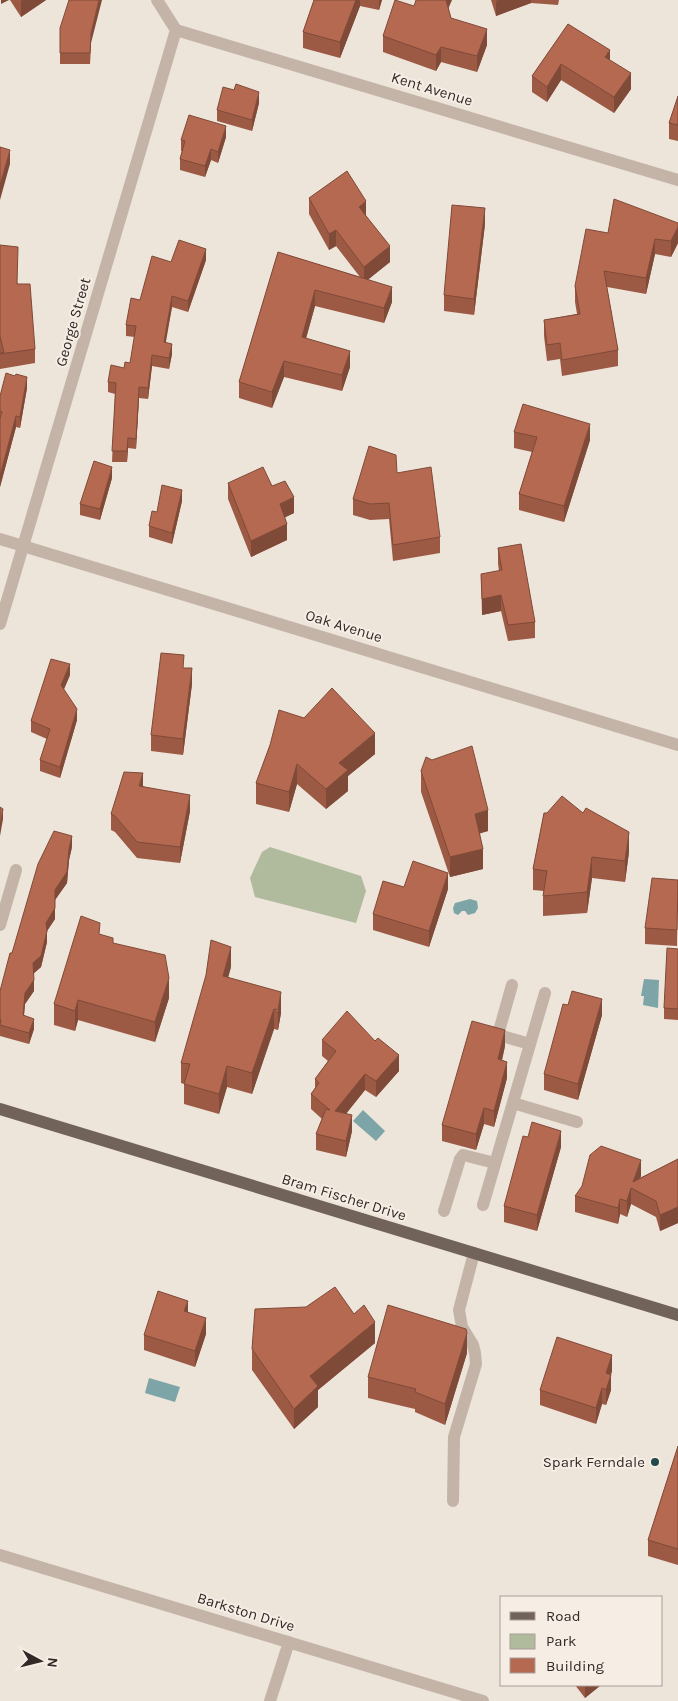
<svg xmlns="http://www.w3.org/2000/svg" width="678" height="1701" font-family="Karla,sans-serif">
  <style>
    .green { fill: #b0ba9c }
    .water { fill: #7da5a7 }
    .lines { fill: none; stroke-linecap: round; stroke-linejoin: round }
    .minor { stroke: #c4b4a8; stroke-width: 12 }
    .major { stroke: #71625a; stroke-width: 12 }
    .wall { fill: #9c5a45 }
    .shaded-wall { fill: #7f4a38 }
    .building { fill: #b56950; stroke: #7f4a38 }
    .poi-dot { fill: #224a4d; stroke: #f6eee5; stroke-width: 2 }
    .labels { text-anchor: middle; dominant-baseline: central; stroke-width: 4; stroke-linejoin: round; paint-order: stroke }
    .street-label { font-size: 15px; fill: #312a27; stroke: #f6eee5 }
    .poi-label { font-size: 15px; fill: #312a27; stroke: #f6eee5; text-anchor: end }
  </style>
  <rect width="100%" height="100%" fill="#ede4da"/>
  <!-- green -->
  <path class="green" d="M270 847 361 876 366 891 356 923 255 897 250 878 262 852Z"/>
  <!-- water -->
  <path class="water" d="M470 899 477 901 478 908 475 913 468 915 465 911H462L458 915 454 913 453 908 455 903Z
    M644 979 659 980 658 1008 643 1005 644 996H641Z
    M363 1110 385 1131 376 1141 353 1121Z
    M149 1378 180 1387 175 1402 145 1393Z"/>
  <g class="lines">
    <!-- minor -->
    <path class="minor" d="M157 0 176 30
      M176 30 678 180
      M0 539 678 745
      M0 624 176 30
      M0 925 16 870
      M512 985 499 1031 502 1036 530 1044
      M513 1103 577 1122
      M483 1205 545 993
      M444 1211 460 1159 463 1155 495 1163
      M453 1501 454 1437 476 1364 475 1353 473 1345 462 1327 459 1310 474 1253
      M0 1555 483 1701
      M270 1701 289 1642"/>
    <!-- major -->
    <path class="major" d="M0 1109 678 1315"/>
  </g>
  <!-- wall -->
  <path class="wall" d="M10 0H46L21 17Z
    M314 0H382L379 10 360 6 340 58 303 48V32Z
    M491 0H559L558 5 531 3 496 16Z
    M414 6 448 8 451 18 487 45 477 72 441 62 436 71 383 52V36Z
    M568 24 610 60 631 89 614 113 561 80 547 102 532 92V76Z
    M60 28 91 43 90 64H60Z
    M678 96V141L669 139V123Z
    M259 103 252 131 217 121V110Z
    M226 137 218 163 211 160 205 177 180 170V159L182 151H181V140Z
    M309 198 366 216 390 262 368 279 392 302 384 323 315 306 306 338 350 367 342 391 284 377 272 408 239 398V382L278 252 360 277 336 246 329 250 309 214Z
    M678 223V243L671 257 655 254 646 294 607 287 618 350V366L562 376 560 359 547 361 544 336V320L577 314 575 302V286L608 233Z
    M485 224 474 315 444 311V295Z
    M0 245 18 284 35 349V363L0 369Z
    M206 260 188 312 172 307 165 342 172 354 169 369 152 366 148 399 139 398 136 449 128 448 127 462H112L115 394 108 392V382L124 368 130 363 135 337 126 336V325L140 300Z
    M27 388 20 428 16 427 0 487V396Z
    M514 432 590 440 564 522 519 510V494L532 452 514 448Z
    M397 473 440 537V553L393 561 389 519 370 520 353 515V499Z
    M112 478 100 520 80 515V504Z
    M228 483 272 486 294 513 285 517 287 540 251 557 228 499Z
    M182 501 172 544 149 537V526L157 512Z
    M498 548 535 622V638L508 641 501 611 482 615 481 574 499 571 498 564Z
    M184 668 192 684 183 755 151 751V735Z
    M70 675 64 689 77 720 60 778 40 771V760L47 739 31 732V721Z
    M270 745 375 754 348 776V791L326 809 297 784 289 812 256 804V783Z
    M421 771 488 831 480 833 483 869 450 877 421 792Z
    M143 786 190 811 180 863 137 858 115 832 111 830V814Z
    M544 813 629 852 625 882 592 878 587 913 543 916V896L544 891 533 890V869Z
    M72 847 69 860 67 883 55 900V919L47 931V942L41 967 33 974 34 991 25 1004 24 1015 34 1029 29 1044 0 1036V991L12 953Z
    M678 880 677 946 645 944V928Z
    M448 889 429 947 373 930V914Z
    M100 934 113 943 169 998 155 1042 78 1020 75 1031 54 1025V1004Z
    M678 949V1020L664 1019V1008Z
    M231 967 228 977 281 1013 278 1030 274 1029 252 1094 227 1087 219 1114 184 1104V1084L181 1083V1063Z
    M602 1015 578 1100 544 1090V1074Z
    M322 1040 399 1071 376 1097 365 1090 346 1114 352 1131 346 1157 316 1150V1134L322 1119 311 1109V1094L315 1088V1079L328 1061 322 1056Z
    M505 1046 502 1061 507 1078 494 1127 484 1124 476 1150 442 1141V1125Z
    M561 1147 537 1231 504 1222V1206Z
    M678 1159V1223L660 1231 656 1217 631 1204 627 1217 620 1214 618 1224 575 1212V1196L641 1176 640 1178Z
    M188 1313 206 1334 195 1367 144 1350V1335Z
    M354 1314 375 1343 318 1390V1407L294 1429 252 1370V1349Z
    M467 1353 445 1425 415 1412V1409L368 1398V1377Z
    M612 1371 611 1375V1390L606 1405 602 1404 596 1424 540 1405V1390Z
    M678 1446V1565L648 1556V1540Z
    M575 1685H601L585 1698Z"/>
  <!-- shaded-wall -->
  <path class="shaded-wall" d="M1 0H9L1 4Z
    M23 0H46L21 17V1Z
    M99 0H102L91 43 90 64 91 33Z
    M356 0H360V6L340 58V42Z
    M379 0H382L379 10Z
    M446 0H452L446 14Z
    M498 0H531V3L496 16V1Z
    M487 29V45L477 72V56Z
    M441 47V62L436 71V55Z
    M610 50V66L605 57Z
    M561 64V80L547 102V87Z
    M631 73V89L614 113V97Z
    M259 92V103L252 131V120Z
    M226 126V137L218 163V152Z
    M211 149V160L205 177V166Z
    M10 150V164L0 200V185Z
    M366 201V217L359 207Z
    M485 208V224L474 315V299Z
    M678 227V243L671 257V241Z
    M336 230V246L329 250V234Z
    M655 239V254L646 294V278Z
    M390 246V262L364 283V267Z
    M206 249V260L188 312V301Z
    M392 287V302L384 323V308Z
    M315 290V306L302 353V337Z
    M172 296V307L164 353V342Z
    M172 344V354L169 369V358Z
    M350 351V367L342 391V375Z
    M152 355V366L148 399V388Z
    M284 361V377L272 408V392Z
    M27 377V388L20 428V417Z
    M139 387V398L136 449V439Z
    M16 416V427L0 487V476Z
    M590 424V440L564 522V506Z
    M128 438V448L127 462V451Z
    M112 467V478L100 520V509Z
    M182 490V501L172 544V533Z
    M294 497V513L280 520V504Z
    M287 524V540L251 557V541Z
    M501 595V611L482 615V599Z
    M70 664V675L61 696V685Z
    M192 668V684L183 755V739Z
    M77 709V720L60 778V767Z
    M375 733V754L348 776V791L326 809V789L339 763Z
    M297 764V784L289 812V792Z
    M143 773V789L139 786Z
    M190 795V811L180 863V847Z
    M3 809V819L0 836V826Z
    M488 810V831L475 835V814Z
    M629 832V852L625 882V861Z
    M72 836V847L69 860 67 883 55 900V890Z
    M483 849V869L450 877V857Z
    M592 857V878L587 913V892Z
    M448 873V889L429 947V931Z
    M55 908V919L47 931V942L41 967 33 974V963L46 923Z
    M231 947V967L223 996V976Z
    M169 978V998L155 1042V1022Z
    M34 980V991L25 1004 23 1026V1015L25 993Z
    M281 992V1013L278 1030V1010Z
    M602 999V1015L578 1100V1084Z
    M78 1000V1020L75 1031V1011Z
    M274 1009V1029L252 1094V1073Z
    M34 1019V1029L29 1044V1033Z
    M505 1030V1046L498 1075V1059Z
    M399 1055V1071L376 1097V1081Z
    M507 1062V1078L494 1127V1111Z
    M227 1066V1087L219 1114V1094Z
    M365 1074V1090L335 1127V1111Z
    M484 1108V1124L476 1150V1134Z
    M352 1115V1131L346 1157V1141Z
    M561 1131V1147L537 1231V1215Z
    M641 1160V1176L636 1190 633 1182Z
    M631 1188V1204L627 1217V1201Z
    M620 1199V1214L618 1224V1208Z
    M678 1207V1223L660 1231V1215Z
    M188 1301V1317L184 1311Z
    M206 1318V1334L195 1367V1351Z
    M375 1322V1343L318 1390V1407L294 1429V1409L310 1376Z
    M467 1333V1353L445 1425V1404Z
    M612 1355V1371L606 1389V1373Z
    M611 1375V1390L606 1405V1390Z
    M602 1388V1404L596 1424V1408Z
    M588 1685H601L585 1698V1687Z"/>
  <!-- building -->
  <path class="building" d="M69 0H99L91 33 90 53H60V28Z
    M314 0H356L340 42 303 32Z
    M395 0 414 6 416 0H446L451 18 487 29 477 56 441 47 436 55 383 36Z
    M568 24 610 50 605 57 631 73 614 97 561 64 547 87 532 76Z
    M236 84 259 92 252 120 217 110 223 87 234 90Z
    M678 96V125L669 123Z
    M189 115 226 126 218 152 211 149 205 166 180 159 185 141 181 140Z
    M0 147 10 150 0 185Z
    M347 171 366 201 359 207 390 246 364 267 336 230 329 234 309 198Z
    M614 199 678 223V227L671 241 655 239 646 278 604 271 618 350 562 360 560 343 547 345 544 320 580 314 575 286 586 229 608 233Z
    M452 205 485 208 474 299 444 295Z
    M179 240 206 249 188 301 172 296 164 342 172 344 169 358 152 355 148 388 139 387 136 439 128 438 127 451H112L116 383 108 382 111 365 124 368 125 362 130 363 136 326 126 325 131 298 140 300 152 256 171 262Z
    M0 245 18 247 17 284H30L35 349 0 354V352L4 353 0 336Z
    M278 252 392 287 384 308 315 290 302 337 350 351 342 375 284 361 272 392 239 382Z
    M6 373 15 376 16 374 27 377 20 417 16 416 0 476V418L2 412 0 411V396Z
    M523 404 590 424 564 506 519 494 537 437 514 432Z
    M369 446 396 455 397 473 431 467 440 537 393 545 389 503 370 504 353 499Z
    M94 461 112 467 100 509 80 504Z
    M263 467 272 486 285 481 294 497 280 504 287 524 251 541 228 483Z
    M162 485 182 490 172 533 149 526 152 511 157 512Z
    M521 544 535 622 508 625 501 595 482 599 481 574 502 570 498 548Z
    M161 653 184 655 183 668H192L183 739 151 735Z
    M51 659 70 664 61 685 77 709 60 767 40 760 50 729 31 721Z
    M332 688 375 733 339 763 348 770 326 789 297 764 289 792 256 783 270 745 279 710 304 718Z
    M472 746 488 810 475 814 483 849 450 857 421 771 426 757 432 760Z
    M124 772 143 773 139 786 190 795 180 847 137 842 115 816 111 814Z
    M562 796 583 813 586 808 629 832 625 861 592 857 587 892 543 896 547 871 533 869 544 813H547Z
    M0 807 3 809 0 826Z
    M54 831 72 836 69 849 67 872 55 890V908L46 923 47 931 41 956 33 963 34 980 25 993 23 1015 34 1019 29 1033 0 1025 1 1020H0V991L10 953H12L38 864Z
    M413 861 448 873 429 931 373 914 383 881 404 887Z
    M652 878 678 880 677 930 645 928Z
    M81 916 100 923 99 934 113 938V943L165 955 169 978 155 1022 78 1000 75 1011 54 1004Z
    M211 940 231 947 223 976 281 992 278 1010 274 1009 252 1073 227 1066 219 1094 184 1084 190 1064 181 1063 206 975Z
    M667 948 678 949V1009L664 1008Z
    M572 991 602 999 578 1084 544 1074 563 1004 568 1005Z
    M347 1011 375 1041 378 1038 399 1055 376 1081 365 1074 335 1111 352 1115 346 1141 316 1134 326 1109 330 1110 311 1094 319 1083 315 1079 336 1051 322 1040Z
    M472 1021 505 1030 498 1059 507 1062 494 1111 484 1108 476 1134 442 1125Z
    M532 1122 561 1131 537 1215 504 1206 523 1136 528 1137Z
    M601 1146 641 1160 633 1182 678 1159V1207L660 1215 656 1201 631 1188 627 1201 620 1199 618 1208 575 1196 582 1186 590 1155Z
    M335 1287 354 1314 364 1305 375 1322 310 1376 318 1386 294 1409 252 1349 255 1309 306 1307Z
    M158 1291 188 1301 184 1311 206 1318 195 1351 144 1335Z
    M388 1305 466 1329 467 1333 445 1404 415 1392 416 1389 368 1377Z
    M557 1337 612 1355 606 1373 611 1375 606 1390 602 1388 596 1408 540 1390Z
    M678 1446V1549L648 1540Z"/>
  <!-- markers -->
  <circle class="poi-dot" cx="655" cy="1462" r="5"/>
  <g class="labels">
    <!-- street labels -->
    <g class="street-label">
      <text transform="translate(432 89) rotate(17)">Kent Avenue</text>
      <text transform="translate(73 322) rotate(-74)">George Street</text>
      <text transform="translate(344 626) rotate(17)">Oak Avenue</text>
      <text transform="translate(344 1197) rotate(17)">Bram Fischer Drive</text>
      <text transform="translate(246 1612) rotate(17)">Barkston Drive</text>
    </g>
    <!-- poi labels -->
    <g class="poi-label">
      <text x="645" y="1462">Spark Ferndale</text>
    </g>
  </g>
  <!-- legend -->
  <rect x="500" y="1596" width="162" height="90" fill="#f6eee5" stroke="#a7a099"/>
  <rect x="510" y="1612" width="25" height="8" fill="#71625a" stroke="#a7a099"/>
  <text x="546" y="1621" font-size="15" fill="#312a27">Road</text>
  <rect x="510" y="1634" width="25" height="15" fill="#b0ba9c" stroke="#a7a099"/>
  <text x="546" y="1646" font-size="15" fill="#312a27">Park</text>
  <rect x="510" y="1658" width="25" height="15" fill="#b56950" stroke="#a7a099"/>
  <text x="546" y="1671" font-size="15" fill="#312a27">Building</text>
  <!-- north arrow -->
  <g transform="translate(40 1661) rotate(97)" stroke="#f6eee5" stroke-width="4" paint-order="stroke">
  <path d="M0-4L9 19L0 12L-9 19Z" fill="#312a27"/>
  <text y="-8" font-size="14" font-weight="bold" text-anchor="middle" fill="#312a27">N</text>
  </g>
</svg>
